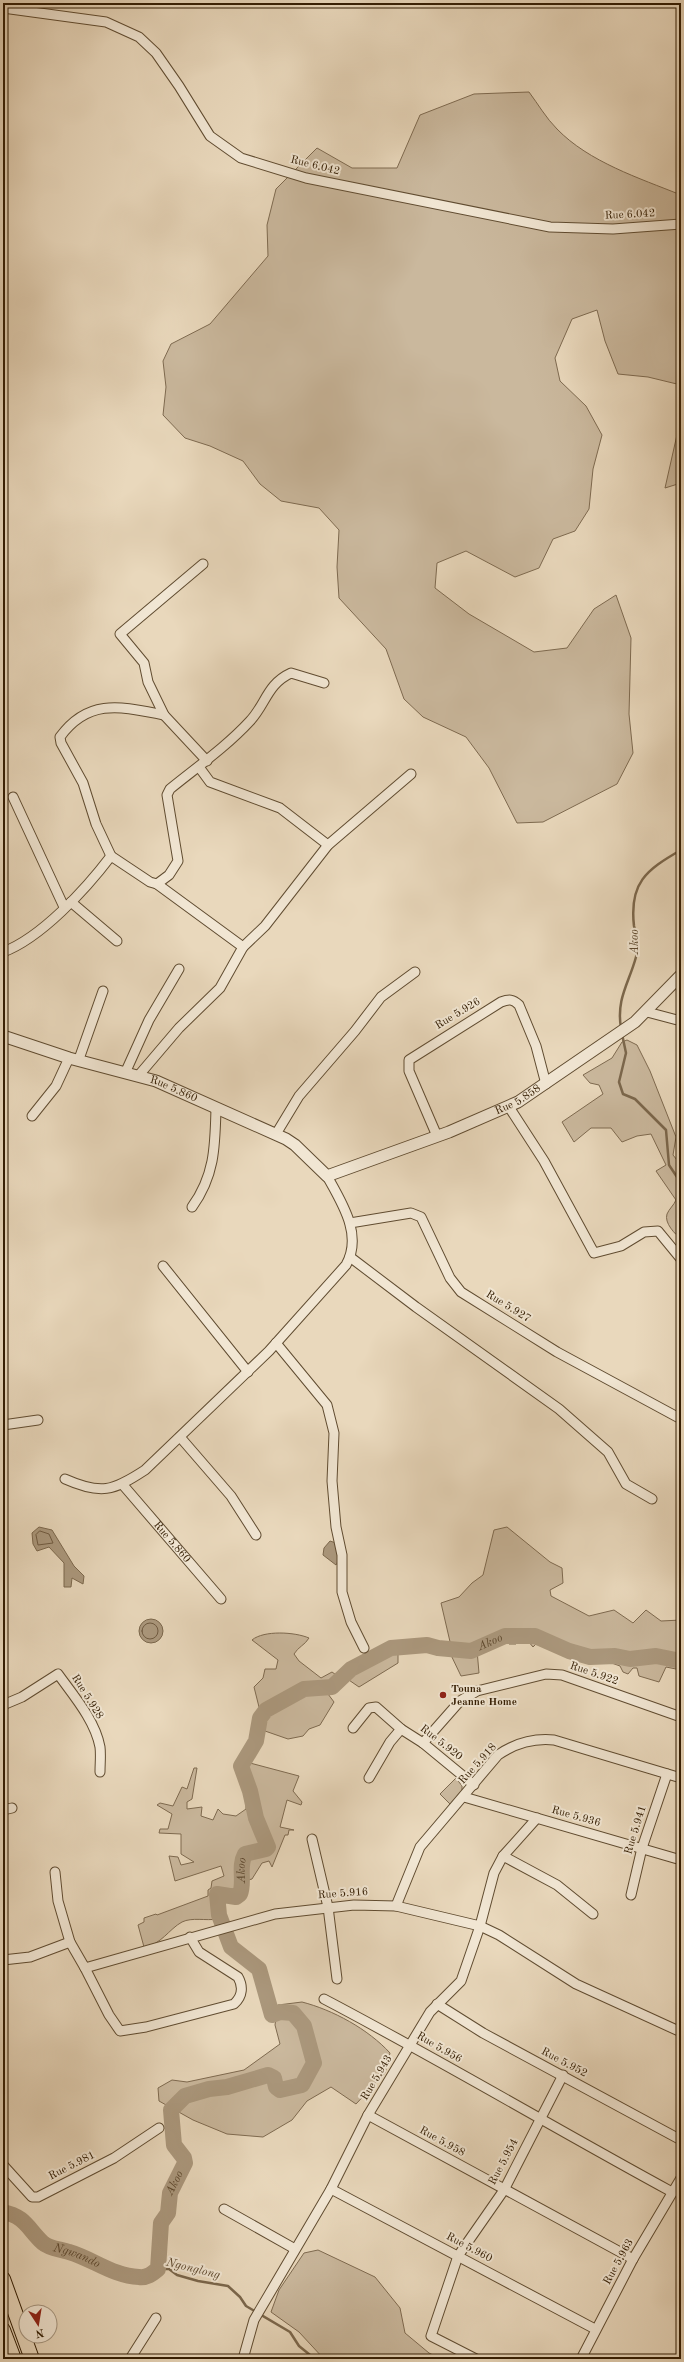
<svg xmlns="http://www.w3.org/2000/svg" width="684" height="2362" font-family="'Old Standard TT',serif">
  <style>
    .green { fill: #cab89d; stroke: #7e6a50 }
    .water { fill: #ab987d; stroke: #7b674c }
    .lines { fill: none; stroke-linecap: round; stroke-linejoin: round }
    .shore { stroke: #6f5a40; stroke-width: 1 }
    .stream { stroke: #7b674c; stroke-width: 2.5 }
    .river { stroke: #ab987d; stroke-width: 16 }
    .minor-casing { stroke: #604c31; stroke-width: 11 }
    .tertiary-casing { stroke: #604c31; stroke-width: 13 }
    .trunk-casing { stroke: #331d03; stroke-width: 16 }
    .minor { stroke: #f1e6d3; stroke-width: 9 }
    .tertiary { stroke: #f1e6d3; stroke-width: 11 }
    .trunk { stroke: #e9d8bc; stroke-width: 14 }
    .poi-dot { fill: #8f2418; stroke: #f1e6d3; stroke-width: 1.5 }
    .labels { text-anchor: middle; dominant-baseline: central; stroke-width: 4; stroke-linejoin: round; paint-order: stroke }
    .street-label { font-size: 11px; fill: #331d03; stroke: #f1e6d3 }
    .poi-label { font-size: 11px; font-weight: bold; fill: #331d03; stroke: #f1e6d3; text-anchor: start }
    .water-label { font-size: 12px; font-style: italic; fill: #5d482e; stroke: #f1e6d3 }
  </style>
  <rect width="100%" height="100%" fill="#e9d8bc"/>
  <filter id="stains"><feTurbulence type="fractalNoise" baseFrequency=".005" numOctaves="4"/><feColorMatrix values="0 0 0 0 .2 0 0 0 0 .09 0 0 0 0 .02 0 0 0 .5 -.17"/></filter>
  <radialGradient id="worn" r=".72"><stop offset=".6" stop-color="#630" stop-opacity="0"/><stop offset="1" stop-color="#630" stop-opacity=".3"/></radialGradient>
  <!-- green -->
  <path class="green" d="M529 92C538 104 546 118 557 129 589 162 639 178 681 195V385L648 377 618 374 605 341 597 310 572 319 555 358 560 381 586 406 602 435 593 469 589 509 575 531 553 539 539 568 515 577 466 551 437 563 435 588 469 614 534 652 567 648 594 609 616 595 631 638 629 714 633 753 617 784 543 822 517 823 489 768 466 737 423 717 404 699 386 649 339 598 337 567 339 530 319 508 281 501 260 484 243 461 210 446 185 438 163 415 166 387 163 361 171 344 210 324 268 256 267 225 276 189 317 148 352 168H397L420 115 474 94Z
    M681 417V483L665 488Z
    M627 1040 637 1045 650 1071 676 1137 673 1155 681 1165V1239C675 1234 664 1223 667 1214 669 1209 674 1205 676 1200L656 1171 666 1165 651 1134 637 1136 622 1142 611 1128H591L574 1142 562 1122 603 1094 599 1085 590 1083 583 1075 612 1058 622 1042Z
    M507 1527 550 1562 562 1568 563 1583 550 1590 551 1596 589 1616 614 1610 633 1623 646 1610 661 1621 681 1620V1670L666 1667 659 1682 639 1676 637 1668H633L628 1674 623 1672 620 1666 606 1661 579 1659 537 1643 533 1647 528 1641 518 1639 516 1644H509L507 1638 477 1650 479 1673 461 1676 450 1653 421 1649 398 1652V1663L359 1687 346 1678 343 1680 328 1694 334 1702 320 1725 309 1729 303 1736 288 1739 265 1731 254 1687 263 1678 265 1669H276L278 1660 252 1640C264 1630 295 1632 309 1638 305 1645 298 1647 294 1654L299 1661 321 1678 332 1672 339 1677 341 1676C372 1647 396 1644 438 1642L440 1647 451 1646 441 1603 459 1597 472 1583 483 1575 494 1530Z
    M250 1763 299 1776 293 1791 302 1802 301 1805 287 1800 280 1827 294 1830H289L288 1835H285L272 1867 269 1861 262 1863 252 1879 248 1880 245 1874 247 1857 263 1854 271 1847 259 1820 248 1772V1764Z
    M194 1768H197L192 1799 187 1802V1809L202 1807 201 1816 213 1820 218 1809 223 1814 236 1816 246 1809V1804L250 1801 263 1843 243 1854 236 1889 218 1890 214 1893 217 1919C206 1921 192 1917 182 1922 169 1929 161 1945 144 1947L138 1925 144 1922V1918L156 1914 157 1915 208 1896V1890L211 1888 212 1881 224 1876 221 1866 175 1881 169 1856 178 1857 181 1865 194 1862 181 1854V1834L159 1833 160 1829H168L172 1814 157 1805 160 1803 173 1806 182 1787 187 1789Z
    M456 1778 462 1786V1794L452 1806 440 1794Z
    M302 2002C333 2010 368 2029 390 2053L385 2073 356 2104 331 2087 307 2101 292 2120 263 2137 227 2134 193 2120 159 2101 158 2088 172 2080 187 2082 244 2070 280 2044 275 2025 278 2005Z
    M318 2250 375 2277 400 2308 405 2333 429 2353 441 2359H324L299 2332 271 2312 279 2290 304 2253Z"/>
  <!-- water -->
  <path class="water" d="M39 1527 52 1530 74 1566 84 1576 83 1584 72 1578 71 1587H64V1563L49 1547 37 1551 33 1544 32 1533Z
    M330 1541 339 1544 340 1557 336 1565 323 1555 324 1548Z
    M139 1631a12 12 0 1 1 24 0a12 12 0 1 1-24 0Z"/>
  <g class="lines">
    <!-- shore -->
    <path class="shore" d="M40 1531 49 1534 53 1543 38 1545 36 1535Z
      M142 1631a8 8 0 1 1 16 0a8 8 0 1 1-16 0Z"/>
    <!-- stream -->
    <path class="stream" d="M621 1028C616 999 629 983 636 957 639 948 636 935 634 926 629 883 646 870 681 850
      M622 1034 626 1053 619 1082 623 1094 635 1099 666 1130 669 1165 681 1183
      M158 2269H169L177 2275 198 2281 228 2286 240 2297 246 2306 290 2332 299 2346 315 2359"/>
    <!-- river -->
    <path class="river" id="s1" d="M3 2212C25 2216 28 2229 43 2243 50 2249 61 2249 69 2252 93 2259 113 2276 139 2277 147 2278 152 2274 158 2269L161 2223 168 2213 170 2193 185 2163 184 2158 174 2145 171 2110 185 2096 209 2089 227 2087 268 2075 274 2078 276 2087 280 2090 302 2085 314 2063 304 2026 293 2013 280 2012 272 2015 259 1969 231 1947 219 1915 217 1894 236 1897 240 1894C245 1881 238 1867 245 1854L266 1849 268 1847 256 1818 250 1791 241 1766 256 1741 260 1718 266 1710 304 1689 332 1687 351 1669 391 1648 427 1645 438 1648 471 1651 505 1636H535L569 1651 590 1657 615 1656 630 1659 656 1656 681 1661"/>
    <!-- minor casing -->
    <g class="minor-casing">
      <g id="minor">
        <path d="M3 8 106 22 139 37 156 53 179 86 210 136 241 158 306 178 550 227 613 229 681 224"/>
        <path d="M203 564 120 634 144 663 148 682 164 715 207 761"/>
        <path d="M199 767 210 782 280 808 328 845"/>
        <path d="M13 797 64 907"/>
        <path d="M111 856 96 824 83 783 61 743 60 737C89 697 123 707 164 715"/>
        <path d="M157 884 243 947"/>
        <path d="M71 902 117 941"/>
        <path d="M3 952C41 938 86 889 111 856L150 882 157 884 169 875 178 861 167 795 170 789C197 767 226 747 250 721 266 704 267 684 291 673L324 683"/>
        <path d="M647 1012 681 1021"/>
        <path d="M79 1059 103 991"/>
        <path d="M126 1071 149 1020 179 969"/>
        <path d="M139 1075 179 1028 220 988 243 947 265 926 328 845 411 774"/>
        <path d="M509 1107 544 1161 594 1253 621 1246 644 1232 658 1231 681 1259"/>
        <path d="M32 1116 56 1086 69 1058"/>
        <path d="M276 1134 299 1096 355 1031 381 997 415 972"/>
        <path d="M437 1136 409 1071V1060L501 1002C509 999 513 999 519 1005L536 1046 546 1084"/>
        <path d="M192 1207C215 1175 215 1146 216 1108"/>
        <path d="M350 1223 411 1213 421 1217 450 1278 461 1292 557 1352 681 1419"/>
        <path d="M350 1257 416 1307 559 1409 608 1452 626 1484 652 1499"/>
        <path d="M163 1266 248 1372"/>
        <path d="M276 1343 327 1405 334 1433 332 1481 336 1527 342 1555V1592L351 1622 364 1648"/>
        <path d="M3 1425 38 1420"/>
        <path d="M180 1437 231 1496 256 1535"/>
        <path d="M65 1479C101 1495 113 1491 145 1470L269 1351 346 1265C363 1235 342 1203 327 1176"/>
        <path id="s2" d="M123 1485 221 1599"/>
        <path d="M3 1705 22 1697 58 1674C73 1695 95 1720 100 1747 101 1755 100 1763 100 1772"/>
        <path d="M353 1728 369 1708 376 1707 401 1729"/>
        <path d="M423 1743 460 1701 477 1691 546 1674 562 1675 681 1717"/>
        <path d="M369 1778 390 1742 401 1729 423 1743 474 1785"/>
        <path d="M464 1797 681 1860"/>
        <path d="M3 1810 12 1808"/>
        <path d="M312 1839 328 1907 337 1979"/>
        <path d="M503 1856 557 1885 593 1914"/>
        <path d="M55 1872 58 1901 70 1942"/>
        <path d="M631 1895 642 1848 667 1774"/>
        <path d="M396 1906 420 1847 498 1755C514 1744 534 1738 554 1740L681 1778"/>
        <path d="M3 1960 30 1957 70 1942 85 1968 275 1914 354 1905 396 1906 480 1926 499 1935 576 1984 681 2032"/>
        <path d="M85 1968 109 2015 120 2031 146 2027 234 2004C243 1996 243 1986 238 1977L199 1952 190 1937"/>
        <path d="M324 1999C442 2061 556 2129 672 2192"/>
        <path d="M437 2004 483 2033 681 2140"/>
        <path d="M368 2115 633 2259"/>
        <path d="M3 2165 32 2197H38L114 2158 159 2128"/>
        <path d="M331 2189 595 2329"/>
        <path d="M224 2209 295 2249"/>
        <path d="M130 2359 156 2318"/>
        <path d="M243 2359 254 2320 331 2189 368 2115 430 2012 461 1981 480 1926 494 1873 503 1856 537 1818"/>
        <path d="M476 2359 431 2336 458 2256 504 2190 563 2075"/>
        <path d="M581 2359 633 2259 681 2178"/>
      </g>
    </g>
    <!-- tertiary casing -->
    <g class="tertiary-casing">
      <g id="tertiary">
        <path id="s3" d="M3 1036 69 1058 156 1081 286 1139 295 1145 327 1176 449 1132 518 1102 635 1022 681 975"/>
      </g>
    </g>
    <!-- trunk casing -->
    <g class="trunk-casing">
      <path id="trunk" d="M3 2279 32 2359
        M3 2330 14 2359"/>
    </g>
    <!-- minor -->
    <use href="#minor" class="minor"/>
    <!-- tertiary -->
    <use href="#tertiary" class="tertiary"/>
    <!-- trunk -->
    <use href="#trunk" class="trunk"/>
  </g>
  <!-- markers -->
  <circle class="poi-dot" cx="443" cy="1695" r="4"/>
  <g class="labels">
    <!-- street labels -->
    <g class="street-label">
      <text transform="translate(315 166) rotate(14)">Rue 6.042</text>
      <text transform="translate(630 215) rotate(-3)">Rue 6.042</text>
      <text transform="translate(458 1014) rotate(-31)">Rue 5.926</text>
      <text stroke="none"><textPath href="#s3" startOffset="179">Rue 5.860</textPath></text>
      <text stroke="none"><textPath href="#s3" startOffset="563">Rue 5.858</textPath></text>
      <text transform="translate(508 1307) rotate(32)">Rue 5.927</text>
      <text stroke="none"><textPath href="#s2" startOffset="75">Rue 5.860</textPath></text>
      <text transform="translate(594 1674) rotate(19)">Rue 5.922</text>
      <text transform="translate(87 1697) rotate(58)">Rue 5.928</text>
      <text transform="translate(441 1743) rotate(38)">Rue 5.920</text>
      <text transform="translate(478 1764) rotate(-48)">Rue 5.918</text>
      <text transform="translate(576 1817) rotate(16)">Rue 5.936</text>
      <text transform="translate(636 1830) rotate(-73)">Rue 5.941</text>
      <text transform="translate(343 1894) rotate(-4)">Rue 5.916</text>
      <text transform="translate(439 2048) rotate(30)">Rue 5.956</text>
      <text transform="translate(564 2063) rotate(28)">Rue 5.952</text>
      <text transform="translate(377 2078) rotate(-59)">Rue 5.943</text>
      <text transform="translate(442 2142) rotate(29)">Rue 5.958</text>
      <text transform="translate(504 2162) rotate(-62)">Rue 5.954</text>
      <text transform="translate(72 2166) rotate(-27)">Rue 5.981</text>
      <text transform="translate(469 2248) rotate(28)">Rue 5.960</text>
      <text transform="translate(619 2262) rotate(-61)">Rue 5.963</text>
    </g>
    <!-- poi labels -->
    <g class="poi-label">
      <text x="451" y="1689">Touna<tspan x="451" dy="13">Jeanne Home</tspan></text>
    </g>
    <!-- water labels -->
    <g class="water-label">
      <text transform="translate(635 942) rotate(-90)">Akoo</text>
      <text stroke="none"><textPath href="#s1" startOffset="1216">Akoo</textPath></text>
      <text stroke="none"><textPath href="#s1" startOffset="782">Akoo</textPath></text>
      <text stroke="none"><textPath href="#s1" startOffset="265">Akoo</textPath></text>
      <text stroke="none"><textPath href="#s1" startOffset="88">Ngwando</textPath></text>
      <text transform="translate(193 2269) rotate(14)">Ngonglong</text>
    </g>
  </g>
  <!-- margin -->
  <rect width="684" height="2362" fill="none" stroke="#e9d8bc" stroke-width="16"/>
  <rect x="4" y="4" width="676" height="2354" fill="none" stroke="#331d03" stroke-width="2"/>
  <rect x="8" y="8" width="668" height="2346" fill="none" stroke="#331d03"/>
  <!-- north arrow -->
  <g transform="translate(38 2324) rotate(168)"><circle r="19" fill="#f1e6d3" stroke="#a59680"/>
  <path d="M0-3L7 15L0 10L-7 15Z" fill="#8f2418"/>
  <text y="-6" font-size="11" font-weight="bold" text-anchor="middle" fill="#331d03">N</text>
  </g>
  <rect width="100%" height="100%" filter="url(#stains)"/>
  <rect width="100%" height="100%" fill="url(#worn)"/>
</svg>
